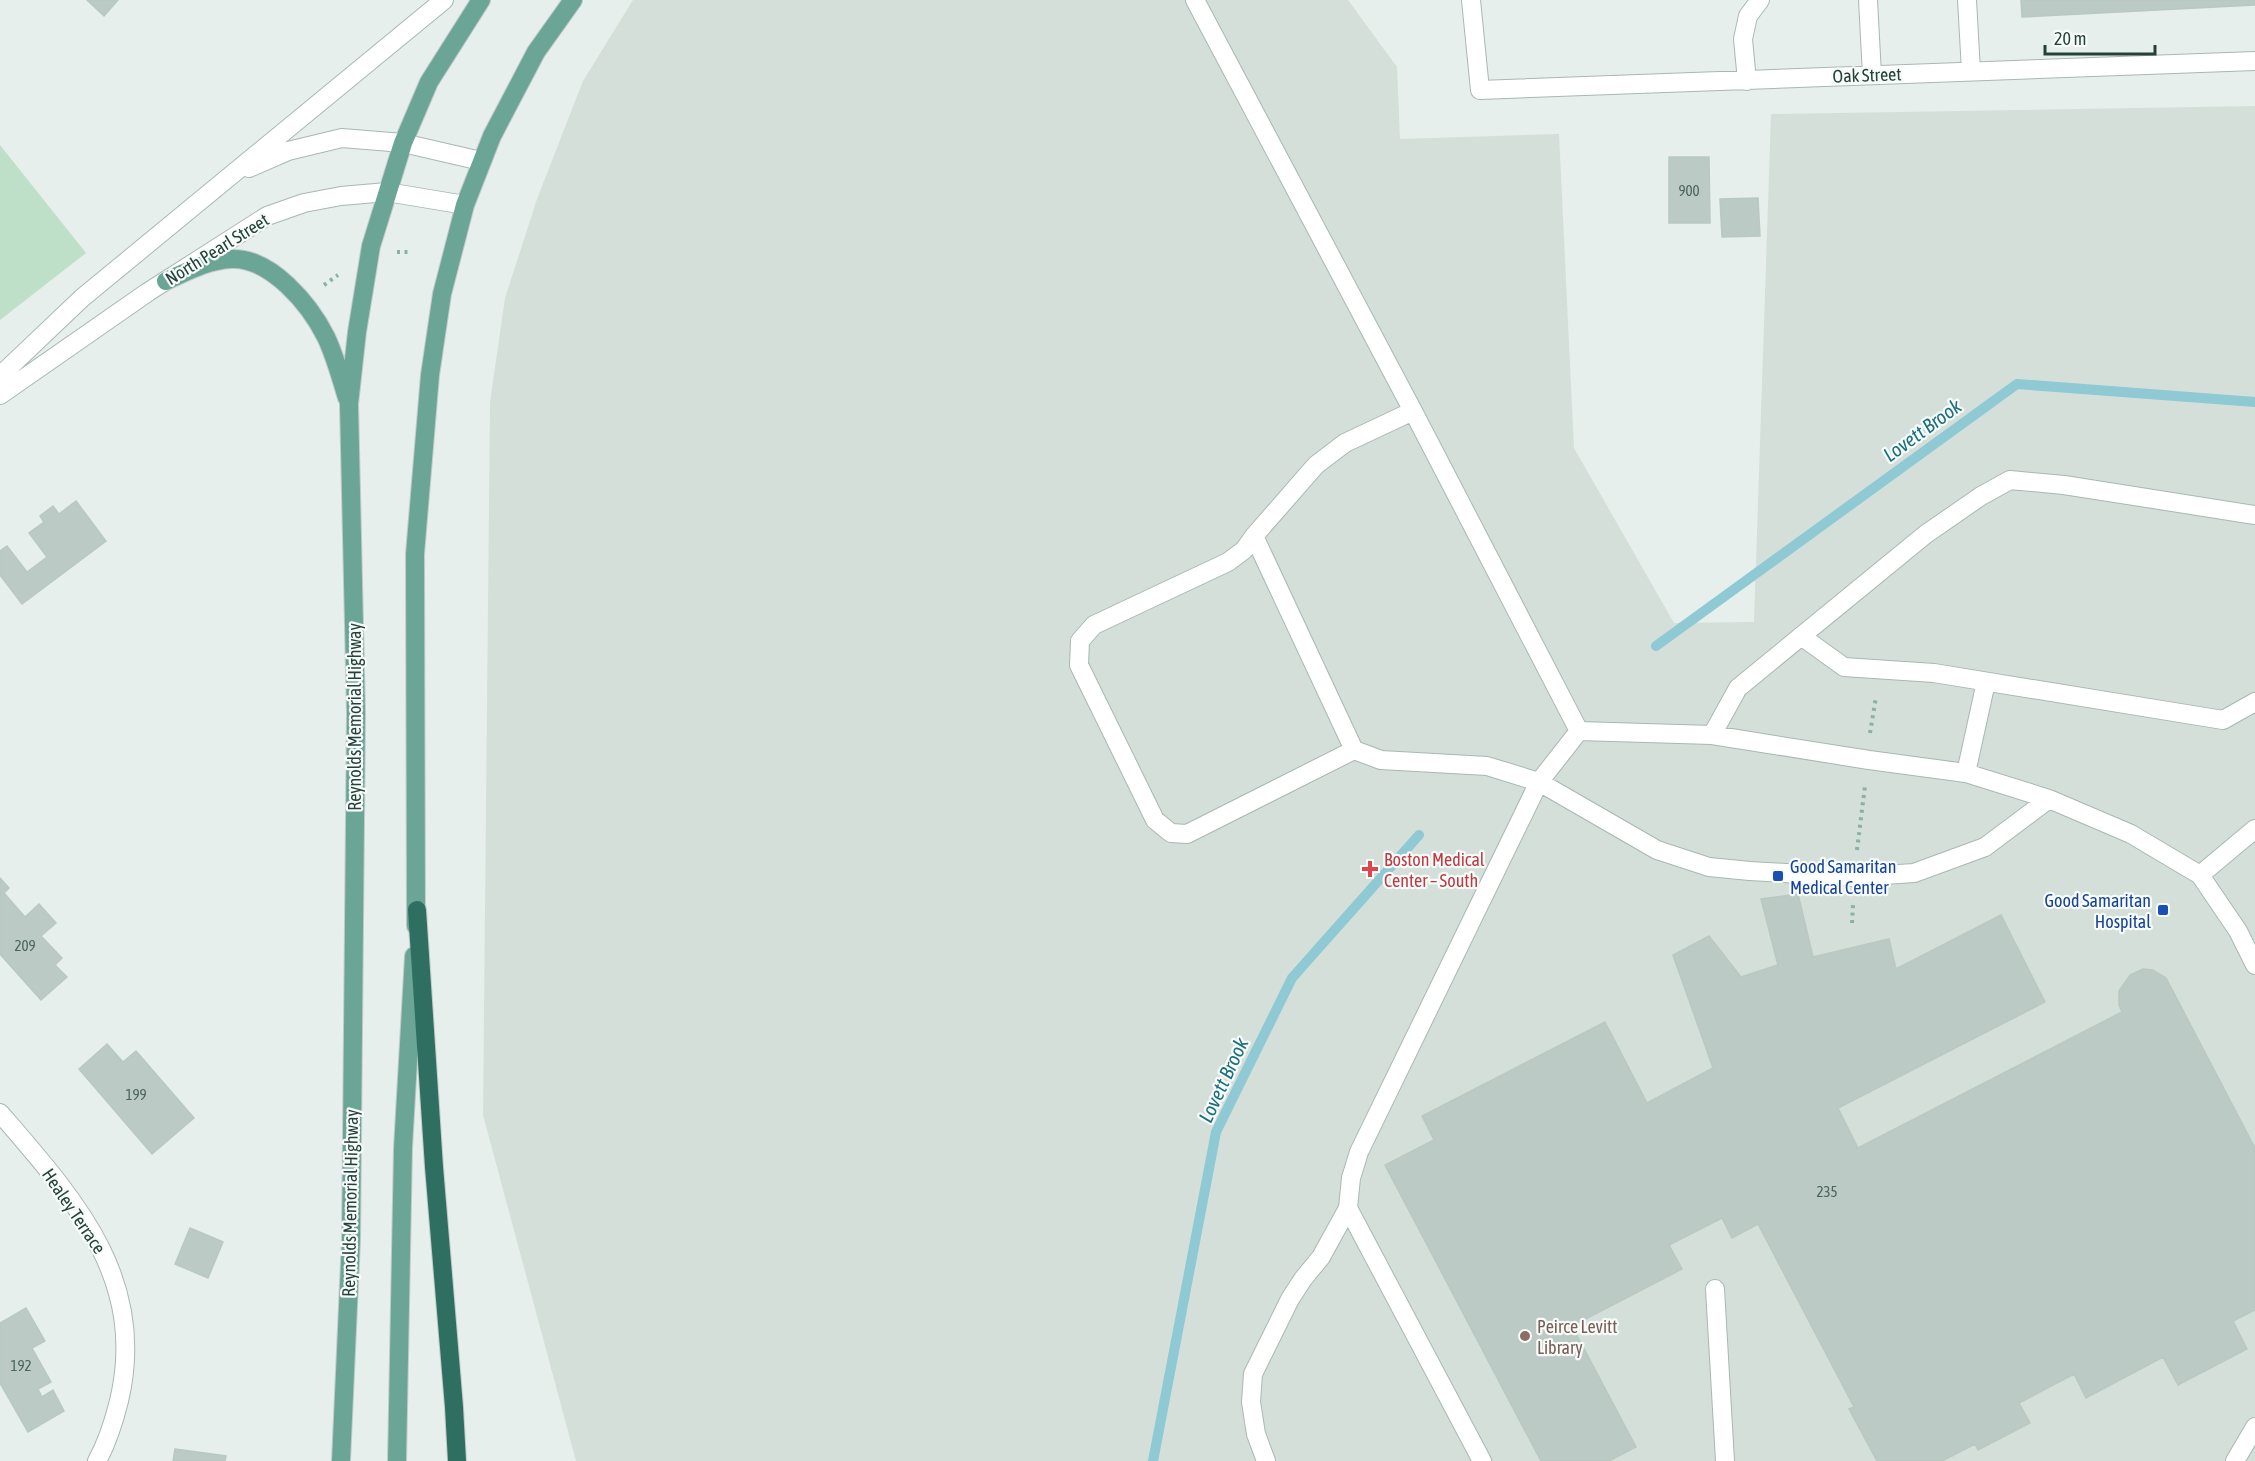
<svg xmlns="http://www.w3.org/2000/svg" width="2255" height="1461" font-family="'Asap Condensed',sans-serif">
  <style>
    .built { fill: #d4dfda }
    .green { fill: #bfe0c8 }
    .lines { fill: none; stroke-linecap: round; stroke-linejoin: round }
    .stream { stroke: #8ec9d4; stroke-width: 10 }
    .building { fill: #bbcac4; stroke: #b8c9c2; stroke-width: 1.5 }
    .minor-casing { stroke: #a8b8b2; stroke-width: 20 }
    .major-casing { stroke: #c2cac8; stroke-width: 20 }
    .highway-casing { stroke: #c2cac8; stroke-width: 20 }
    .path { stroke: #86b3a5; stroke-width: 4; stroke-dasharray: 3 4.5; stroke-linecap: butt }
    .minor { stroke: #fff; stroke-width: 18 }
    .major { stroke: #6aa596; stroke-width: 18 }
    .highway { stroke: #2f6f62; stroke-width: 18 }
    .health-dot { fill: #e0444e; stroke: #f7fbf9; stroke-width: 2 }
    .transit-dot { fill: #1a4fb4; stroke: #f7fbf9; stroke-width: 2 }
    .education-dot { fill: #8d6e63; stroke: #f7fbf9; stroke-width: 2 }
    .labels { text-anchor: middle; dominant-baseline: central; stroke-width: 4.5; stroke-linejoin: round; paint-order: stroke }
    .number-label { font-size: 15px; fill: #4a645c }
    .street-label { font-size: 18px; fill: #24423a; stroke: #f7fbf9 }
    .health-label { font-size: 18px; fill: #be3a42; stroke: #f7fbf9; text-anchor: start }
    .transit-label { font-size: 18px; fill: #164399; stroke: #f7fbf9; text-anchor: start }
    .education-label { font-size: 18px; fill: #785e54; stroke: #f7fbf9; text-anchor: start }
    .water-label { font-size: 20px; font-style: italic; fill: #1c6f80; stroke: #f7fbf9 }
  </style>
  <rect width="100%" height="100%" fill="#e6efeb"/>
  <!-- built -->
  <path class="built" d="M633 0H1348L1397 67 1400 139 1559 134 1574 448 1674 623 1754 622 1771 114 2255 106V1461H576L483 1115 490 402 505 298 537 199 583 81Z"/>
  <!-- green -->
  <path class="green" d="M0 145 86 253 0 320Z"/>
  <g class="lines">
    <!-- stream -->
    <path class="stream" d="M1656 646 2017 384 2255 402
      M1153 1461 1216 1132 1292 978 1419 835"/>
  </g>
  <!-- building -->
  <path class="building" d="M87 0H118L104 16Z
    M2021 0H2255V5L2022 17Z
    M1669 157H1709L1710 223H1669Z
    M1758 198 1760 236 1722 237 1720 199Z
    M76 501 106 541 22 604 0 575V551L7 546 27 572 47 557 29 533 44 522 40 516 53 506 59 514Z
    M0 878 9 888 4 893 25 917 39 904 56 923 41 936 62 958 55 965 67 977 41 1000 0 954Z
    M1798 894 1813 957 1889 939 1896 969 2001 915 2045 1002 1838 1108 1858 1148 2122 1012 2119 1005V991L2130 975 2143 969 2153 970 2166 978 2255 1148V1310L2233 1321 2247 1349 2178 1385 2163 1357 2086 1398 2074 1374 2019 1403 2030 1423 1978 1450 1975 1444 1942 1461H1877L1849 1409 1854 1407 1758 1224 1732 1238 1722 1218 1669 1245 1682 1269 1572 1326 1636 1447 1609 1461H1541L1385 1165 1434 1140 1422 1116 1605 1022 1647 1103 1713 1068 1673 955 1709 936 1741 977 1778 965 1761 899Z
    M107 1044 123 1062 136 1051 194 1118 152 1154 79 1069Z
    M190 1228 223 1242 208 1278 175 1264Z
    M26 1308 45 1341 32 1348 51 1382 38 1389 42 1397 53 1390 64 1411 28 1432 0 1383V1323Z
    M175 1449 226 1456 225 1461H173Z"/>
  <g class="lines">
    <!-- minor casing -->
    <g class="minor-casing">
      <path id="minor" d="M1195 0 1413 411 1579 731
        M1471 0 1480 90 2255 61
        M1868 0 1872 75
        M1967 0 1971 71
        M1747 81 1743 39 1748 16 1760 0
        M249 168 288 151 342 138 403 143 481 161
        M0 376 82 298 444 0
        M0 395 148 292 267 216 304 203 341 196 387 192 465 205
        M1413 411 1345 443 1316 465 1254 536 1354 750 1381 760 1487 766 1539 782 1657 850 1709 867 1750 871 1854 877 1914 873 1985 847 2049 799
        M1254 536 1244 550 1228 562 1094 625 1080 641 1079 665 1155 820 1171 833 1187 834 1354 750
        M1801 636 1844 667 1934 673 2223 720 2255 702
        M1579 731 1712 735 1869 760 1966 773 2049 799 2131 834 2200 875 2238 931 2255 965
        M1712 735 1738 688 1926 534 1981 496 2010 480 2064 485 2255 515
        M1966 773 1986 682
        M2200 875 2255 829
        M0 1113C74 1199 148 1279 119 1401 114 1421 107 1443 97 1461
        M1715 1289 1725 1461
        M1266 1461 1256 1434 1251 1402 1253 1374 1290 1299 1303 1279 1321 1257 1348 1208
        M1482 1461 1348 1208 1351 1178 1359 1152 1539 782 1579 731
        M2235 1461 2255 1427"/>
    </g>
    <!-- major casing -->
    <g class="major-casing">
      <path id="major" d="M166 281C186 272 208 260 231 259 271 257 310 305 326 337 335 356 341 378 347 398
        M416 926 415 554 430 375 442 294 465 205 492 136 536 52 573 0
        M341 1461 351 1240 356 714 349 404 357 332 371 246 403 143 429 82 481 0
        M397 1461 403 1148 414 956"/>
    </g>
    <!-- highway casing -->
    <g class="highway-casing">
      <path id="highway" d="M417 910 434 1167 454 1407 457 1461"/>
    </g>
    <!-- path -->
    <path class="path" d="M397 252H409
      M324 285 338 275
      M1870 733 1876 697
      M1857 850 1865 786
      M1852 923 1853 905"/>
    <!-- minor -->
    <use href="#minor" class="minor"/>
    <!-- major -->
    <use href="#major" class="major"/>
    <!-- highway -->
    <use href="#highway" class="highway"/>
  </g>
  <!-- markers -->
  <path class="health-dot" d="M1367 860h6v6h6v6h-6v6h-6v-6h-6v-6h6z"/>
  <g class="transit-dot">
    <rect x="1772" y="870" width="12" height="12" rx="3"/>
    <rect x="2157" y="904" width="12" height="12" rx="3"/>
  </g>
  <circle class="education-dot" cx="1525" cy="1336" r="6"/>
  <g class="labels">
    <!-- number labels -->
    <g class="number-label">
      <text x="1689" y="190">900</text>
      <text x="25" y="945">209</text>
      <text x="136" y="1094">199</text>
      <text x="1827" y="1191">235</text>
      <text x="21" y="1365">192</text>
    </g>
    <!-- street labels -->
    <g class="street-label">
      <text transform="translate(1867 75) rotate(-2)">Oak Street</text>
      <text transform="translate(217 249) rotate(-32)">North Pearl Street</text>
      <text transform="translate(354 717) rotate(-90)">Reynolds Memorial Highway</text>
      <text transform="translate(350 1203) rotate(-89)">Reynolds Memorial Highway</text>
      <text transform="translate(74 1211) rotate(56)">Healey Terrace</text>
    </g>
    <!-- health labels -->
    <g class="health-label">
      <text x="1384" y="859">Boston Medical<tspan x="1384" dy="21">Center – South</tspan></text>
    </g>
    <!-- transit labels -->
    <g class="transit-label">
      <text x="1790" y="866">Good Samaritan<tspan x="1790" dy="21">Medical Center</tspan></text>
      <text x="2151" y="900" text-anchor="end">Good Samaritan<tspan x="2151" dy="21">Hospital</tspan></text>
    </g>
    <!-- education labels -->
    <g class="education-label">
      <text x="1537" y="1326">Peirce Levitt<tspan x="1537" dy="21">Library</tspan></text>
    </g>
    <!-- water labels -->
    <g class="water-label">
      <text transform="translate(1922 430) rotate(-36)">Lovett Brook</text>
      <text transform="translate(1223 1080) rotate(-65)">Lovett Brook</text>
    </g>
  </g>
  <!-- scale -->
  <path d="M2045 45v9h110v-9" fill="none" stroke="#24423a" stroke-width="3"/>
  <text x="2054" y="45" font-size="18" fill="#24423a" stroke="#f7fbf9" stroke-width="4.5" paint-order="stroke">20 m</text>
</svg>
